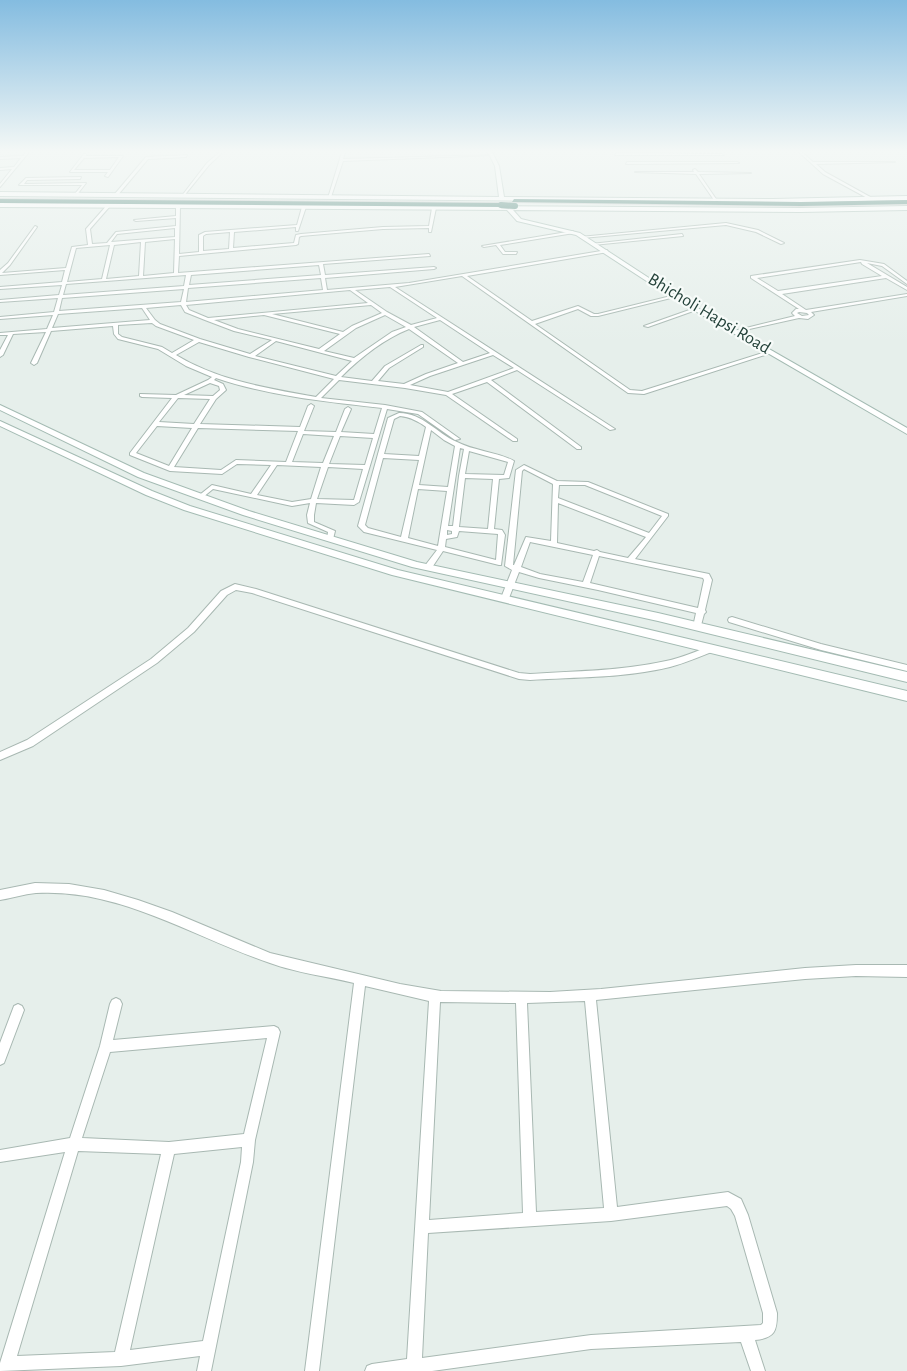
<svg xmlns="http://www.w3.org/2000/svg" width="907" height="1371" font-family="'Alegreya Sans',sans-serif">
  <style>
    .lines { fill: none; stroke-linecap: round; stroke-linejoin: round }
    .street-casing { stroke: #a8b8b2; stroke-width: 2 }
    .secondary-casing { stroke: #a4bbb3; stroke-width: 2 }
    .highway-casing { stroke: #c2cac8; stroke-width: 2 }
    .street { fill: #fff; fill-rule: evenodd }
    .secondary { fill: #fff; fill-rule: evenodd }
    .highway { fill: #2f6f62; fill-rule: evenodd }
    .highway-bridge-casing { stroke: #c2cac8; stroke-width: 7; stroke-linecap: butt }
    .highway-bridge { stroke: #2f6f62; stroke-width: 6 }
    .labels { text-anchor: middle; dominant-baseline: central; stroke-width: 4.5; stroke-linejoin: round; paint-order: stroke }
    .far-street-label { font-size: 18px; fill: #24423a; stroke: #f7fbf9 }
  </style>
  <rect width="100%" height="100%" fill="#e6efeb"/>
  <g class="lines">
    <!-- street casing -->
    <g class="street-casing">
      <path id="street" d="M26 152H29L0 187V184L12 169 0 170V168L14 167 21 158 0 159V157L23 156Z
        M220 152H223L209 165 183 197H181L207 163Z
        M342 152H345L343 159 493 155 343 161 331 197 328 198Z
        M799 152H802L813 162H895L816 164 825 172 872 198 871 200 823 174Z
        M616 153 722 154 724 155H615Z
        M84 154H86V156H123L108 177 105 176 108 172H70ZM119 157 110 170H74L84 158Z
        M187 155 186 157 148 159 117 196 114 195 146 157Z
        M627 162H737L739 163 626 164Z
        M695 169 698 172 751 173 699 174 716 199 714 200 696 174 635 172H694L693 170Z
        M81 177 80 179 27 180 24 184 86 183 76 196 74 195 82 185H19L26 178Z
        M108 204 111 205 90 229 92 244 107 243 116 232 176 226V218L136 221 134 220 176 216V206L178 205 180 206 179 254 199 252V235L205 232 297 225 302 207 304 206 306 207 298 231H296V227L234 232 233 248 294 243 296 235 301 234 383 227 429 226 432 208 434 207 436 208 431 232H429V228L383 229 301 236 299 237 298 244 296 245 179 256 178 273 429 254 430 256 323 264 325 275 434 267 436 268 434 269 325 278 327 290 409 283 607 250 608 252 467 276 532 321 578 306 594 314H598L675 295V297L598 316H591L578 309 535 324 630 390 642 391 769 351 774 352 644 394 628 393 462 276 395 287 615 429 610 430 517 370 491 380 581 447V449H577L487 382 452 394 517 439V441H513L446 395 405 388 339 380 321 398 385 405 422 412 460 439 455 440 418 414 387 409 359 502 354 505 316 503 314 515V522L335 531 333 539 330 541 327 539 328 532 308 523 307 515 310 503 292 506 213 489 202 498 200 499 197 497 212 485 251 494 271 465 237 464 222 474 170 471 130 455V453L172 398 142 397 140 396V394L176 395 208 380 212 377 186 366 158 349 118 339 114 334 113 326 51 331 37 363 34 365 31 363 46 332 13 334 3 355 0 357V350L8 335H0V333L47 329 53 315 0 319V317L54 312 58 298 0 302V300L59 295 62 285 0 289V287L62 282 65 270 0 275V270L8 263 35 226 37 227 10 265 2 273 66 268 72 247 88 245 86 229ZM175 228V237L111 242 117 234ZM230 232 229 249 203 251V236L206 234ZM175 239 174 273 143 276 145 242ZM141 242 139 276 106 279 114 245ZM110 245 102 279 67 282 76 248ZM319 265 321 275 189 285 191 275ZM186 275 184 286 63 295 66 284ZM321 278 323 290 186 302 188 288ZM390 287 437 318 411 325 387 312 355 290ZM184 289 181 302 59 311 62 298ZM350 290 368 303 208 318 189 310 186 305ZM181 305 185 312 205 320 234 331 272 340 250 354 200 339 160 324 155 320 146 308ZM371 305 382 313 352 326 343 332 272 314ZM142 308 150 320 52 328 58 314ZM264 315 340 334 319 349 238 329 214 320ZM385 315 406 327 392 332 354 358 324 351 356 328ZM440 320 490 353 463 362 414 327ZM152 323 156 326 194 340 172 353 162 347 122 337 118 334V325ZM409 329 458 363 426 374 404 384 378 381 389 368 423 347V345H421L385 366 372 381 341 377C361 357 384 339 409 329ZM276 341 352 361 336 376 255 356ZM199 342 249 357 334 379 316 397C267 388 219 381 176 355ZM493 355 514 368 448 392 410 385 430 376ZM216 378C269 396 326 402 382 408L374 434 341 432 351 409 348 407 345 409 336 432 304 431 314 406 311 404 308 406 300 427 200 424 216 399 226 390 223 384 214 380ZM210 383 219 386 220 390 213 396 184 395ZM178 398 210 399 194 424 159 422ZM157 426 192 428 169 466 136 453ZM198 428 298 431 286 462 236 460 221 470 174 467ZM303 434 334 436 323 463 292 462ZM340 436 373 438 365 465 329 464ZM277 465 321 467 311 499 292 502 257 495ZM328 467 363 469 354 500 317 499Z
        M726 223 758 230 784 243 781 244 756 232 726 225 582 238 580 237Z
        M573 231 574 233 500 245 505 252H517L516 254H503L496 245 484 247 482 246Z
        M682 234 683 236 593 245 591 244Z
        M860 260 884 264 907 281V284L882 266 867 263 907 287V290L886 278 782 294 806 310 907 294V296L811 312 814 315 808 319 799 318 736 332 734 331 795 316 792 313 796 309H799L751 278V276ZM861 262 862 264 882 276 778 291 757 278ZM799 312 807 313 809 315 802 316 797 313Z
        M695 308 699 309 648 327 644 326Z
        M399 413C423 413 436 433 457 442 474 451 498 452 514 461L509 478 499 479 494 529 502 530 505 535 501 565H499L443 551 431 569H428L424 567 437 550 364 532 358 526 388 418ZM400 416C410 417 418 421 426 427L419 456 384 454 394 419ZM431 430 444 440 455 446 448 487 419 485ZM460 448 464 449 459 476 453 526H448ZM469 451 508 462 504 475 465 474ZM383 458 419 460 401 537 368 528 365 525ZM465 478 493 479 488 529 459 527ZM418 489 447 491 438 546 408 538ZM447 530 452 531V534L447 535ZM459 531 498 534 496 560 445 547 446 539 457 537Z
        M524 465 557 481 588 482 668 514V516L635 559 709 574 712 580 705 610 706 612 704 614 700 629 697 630 693 627 696 613 598 590 539 578 519 572 509 598 505 601 502 600 501 598 512 570 505 566 516 470ZM524 469 553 484 551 541 526 537 514 565H513L522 471ZM559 485H585L662 516 649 533 558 498ZM558 503 646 537 628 558 600 552 597 550 594 551 557 543ZM530 542 593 555 583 582 540 574 521 567ZM599 556 703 578 704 580 698 608 590 583Z
        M235 584 256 589 519 673 530 674C575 671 622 671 666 661 682 658 696 651 711 646L715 649 714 651C699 657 685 663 670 667 625 678 576 677 530 680L519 679 252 593 236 590 227 595 194 632 157 663 33 746 0 760V752L27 740 151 659 188 628 221 591Z
        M732 617 821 644 907 665V671L821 650 729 622 728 620 729 618Z
        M35 883 69 884 104 890 138 900 172 912 270 953 400 984 441 991 550 992 601 989 805 968 856 965H907V977L856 976 805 979 596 1000 617 1207 728 1192 741 1199 748 1215 777 1313C777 1331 775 1338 755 1340L765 1371H751L741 1342 591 1349 432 1371H365L367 1366 372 1364 407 1359 429 1001 365 986 319 1371H305L354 983C326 976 297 973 270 963 193 937 120 888 36 893 24 894 12 898 0 900V890ZM585 1001 604 1208 536 1212 527 1003ZM440 1002 516 1003 523 1213 429 1220ZM727 1206 731 1209 735 1216 763 1313V1323L761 1325 591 1335 422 1358 428 1233 611 1221Z
        M116 998 120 1000 122 1004 113 1040 274 1026 278 1028 280 1032 255 1140 253 1162 211 1371H197L200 1356 121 1366 0 1371V1363L65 1152 0 1162V1150L70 1138 100 1046 110 1004 112 1000ZM267 1038 244 1134 169 1142 82 1138 110 1052ZM242 1147 241 1162 203 1341 130 1350 174 1154ZM78 1151 161 1154 115 1352 17 1356Z
        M18 1004 22 1006 24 1010 4 1063 0 1065V1043L14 1006Z"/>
    </g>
    <!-- secondary casing -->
    <g class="secondary-casing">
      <path id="secondary" d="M488 152H492L499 166 504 197 773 199 907 196V200L773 203 0 196V192L499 197 495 166Z
        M0 203 800 208 907 206V210L800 212 513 210 521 219 580 233 675 295 907 428V434L671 297 576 235 517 221 507 210 0 207Z
        M0 405 144 473 249 511 417 562 658 613 907 672V682L658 621 412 567 243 515 138 477 0 410Z
        M0 421 152 491 190 506 398 570 907 691V701L392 575 184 510 146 495 0 426Z"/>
    </g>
    <!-- highway casing -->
    <g class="highway-casing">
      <path id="highway" d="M0 199 501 203 504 205 501 207 0 203Z
        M514 199 801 202 907 200V204L801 206 512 202Z"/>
    </g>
    <!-- street -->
    <use href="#street" class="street"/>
    <!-- secondary -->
    <use href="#secondary" class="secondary"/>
    <!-- highway -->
    <use href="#highway" class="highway"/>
    <!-- highway-bridge casing -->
    <g class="highway-bridge-casing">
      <path id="highway-bridge" d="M501 205 515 206"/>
    </g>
    <!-- highway-bridge -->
    <use href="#highway-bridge" class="highway-bridge"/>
  </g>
  <!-- sky -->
  <linearGradient id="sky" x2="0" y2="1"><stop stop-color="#84bce0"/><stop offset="0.44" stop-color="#f4f8f6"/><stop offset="1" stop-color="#f4f8f6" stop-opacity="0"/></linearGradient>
  <rect width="907" height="344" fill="url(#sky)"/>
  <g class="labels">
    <!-- far-street labels -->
    <g class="far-street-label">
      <text transform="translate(709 314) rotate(31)">Bhicholi Hapsi Road</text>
    </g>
  </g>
</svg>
